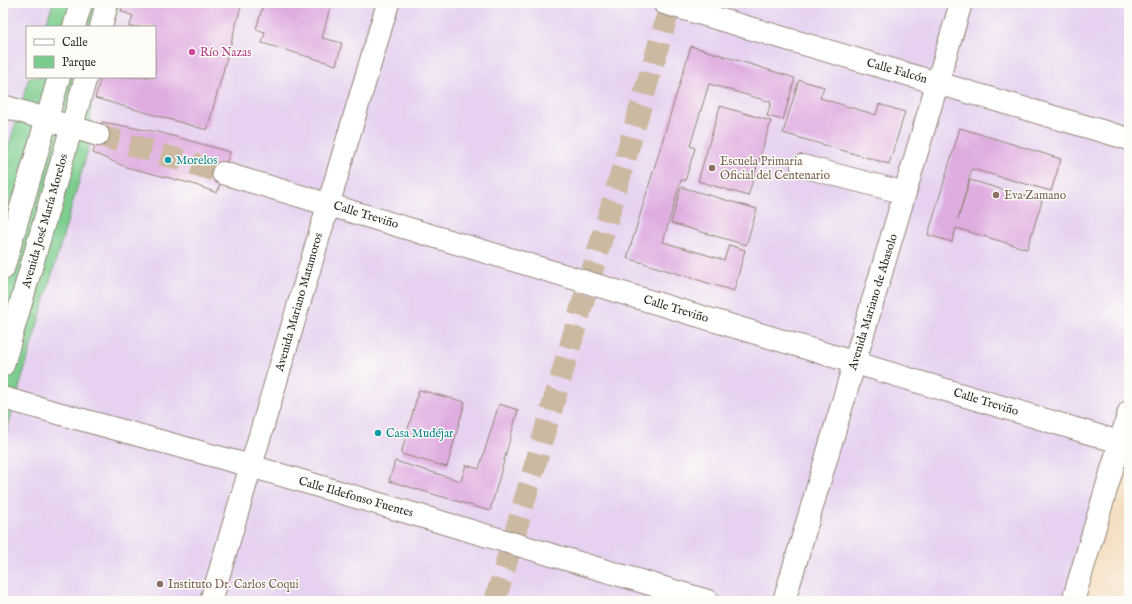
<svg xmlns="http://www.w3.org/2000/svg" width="1132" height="604" font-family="'IM FELL English',serif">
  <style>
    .built { fill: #e6d2f0; fill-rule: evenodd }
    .green { fill: #7bcd8e; stroke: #537c5c }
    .building { fill: #dface0 }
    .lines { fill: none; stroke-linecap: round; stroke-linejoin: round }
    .minor-tunnel { stroke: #ccb9a1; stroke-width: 22; stroke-dasharray: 22 11; stroke-linecap: butt }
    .minor-casing { stroke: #908474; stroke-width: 24 }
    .minor { stroke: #fff; stroke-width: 22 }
    .hotel-dot { fill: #d1479c; stroke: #fdfcf7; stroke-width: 1.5 }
    .culture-dot { fill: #0f9aa8; stroke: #fdfcf7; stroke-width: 1.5 }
    .education-dot { fill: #8d6e63; stroke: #fdfcf7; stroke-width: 1.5 }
    .labels { text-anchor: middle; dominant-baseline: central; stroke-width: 3; stroke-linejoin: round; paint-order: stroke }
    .hotel-label { font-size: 12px; fill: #b23c85; stroke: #fdfcf7; text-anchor: start }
    .street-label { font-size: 12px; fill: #2b2b2b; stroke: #fdfcf7 }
    .culture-label { font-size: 12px; fill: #0d838f; stroke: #fdfcf7; text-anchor: start }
    .education-label { font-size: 12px; fill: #785e54; stroke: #fdfcf7; text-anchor: start }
  </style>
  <rect width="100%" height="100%" fill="#fdfcf7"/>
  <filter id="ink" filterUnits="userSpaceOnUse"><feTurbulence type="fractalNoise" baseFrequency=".025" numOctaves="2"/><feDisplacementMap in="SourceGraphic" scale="8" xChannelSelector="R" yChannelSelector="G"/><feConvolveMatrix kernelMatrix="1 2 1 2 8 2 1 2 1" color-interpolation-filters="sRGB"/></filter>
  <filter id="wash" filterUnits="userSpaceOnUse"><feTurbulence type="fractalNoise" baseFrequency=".012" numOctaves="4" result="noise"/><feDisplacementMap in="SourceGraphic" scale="16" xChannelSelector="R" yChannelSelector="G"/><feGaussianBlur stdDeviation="0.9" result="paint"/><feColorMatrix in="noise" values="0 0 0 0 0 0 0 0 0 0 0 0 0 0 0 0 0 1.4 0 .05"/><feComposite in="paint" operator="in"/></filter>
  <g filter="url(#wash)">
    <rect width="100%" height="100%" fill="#f4dcbe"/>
    <!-- built -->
    <path class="built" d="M3 3H1129V394L1068 601H3ZM27 27H155V77H27Z"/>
    <!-- green -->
    <path class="green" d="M53 3H120L112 27H45Z
      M29 77H97L91 98 90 143 3 444V166Z"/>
    <g id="blocks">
      <!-- building -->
      <path class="building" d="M124 3H242L207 130 95 98 101 77H155V27H129L133 16 121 11Z
        M264 3H331L322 38 342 43 336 65 262 43 265 32 256 29Z
        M691 46 795 78 783 120 767 116 771 102 709 84 690 146 695 148 685 181 681 180 663 242 724 260 729 245 745 250 734 291 627 258Z
        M799 80 824 87 820 98 876 115 879 104 905 112 889 164 783 133Z
        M720 106 771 121 748 196 698 181Z
        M102 122 162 133 230 152 217 193 193 184 126 167 93 153Z
        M960 128 1061 159 1051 191 972 169 958 219 970 180 1042 201 1027 249 956 228 952 242 928 235Z
        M681 187 757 209 746 245 671 223Z
        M419 390 465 402 447 467 401 454Z
        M499 404 518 410 490 511 389 481 395 461 461 481 466 465 479 469Z"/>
    </g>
  </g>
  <g filter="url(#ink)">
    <use href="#blocks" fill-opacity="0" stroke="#908474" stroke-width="1"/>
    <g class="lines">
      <!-- minor-tunnel -->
      <path class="minor-tunnel" d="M98 135 223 173
        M495 601 671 3"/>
      <!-- minor casing -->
      <g class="minor-casing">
        <path id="minor" d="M664 3 1129 139
          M74 27 81 3
          M101 27 107 3
          M3 106 98 135
          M802 166 905 193
          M223 173 1119 442 1129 441
          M3 269 59 77
          M3 365 86 77
          M3 398 251 466 708 601
          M211 601 388 3
          M784 601 961 3
          M1073 601 1129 412"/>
      </g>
      <!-- minor -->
      <use href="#minor" class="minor"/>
    </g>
  </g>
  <!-- markers -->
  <circle class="hotel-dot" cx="192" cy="52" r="4"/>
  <g class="culture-dot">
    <circle cx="168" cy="160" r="4"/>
    <circle cx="378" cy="433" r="4"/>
  </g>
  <g class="education-dot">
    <circle cx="712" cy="168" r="4"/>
    <circle cx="996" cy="195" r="4"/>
    <circle cx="160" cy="584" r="4"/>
  </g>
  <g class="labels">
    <!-- hotel labels -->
    <g class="hotel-label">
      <text x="200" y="52">Río Nazas</text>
    </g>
    <!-- street labels -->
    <g class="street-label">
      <text transform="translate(897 71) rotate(16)">Calle Falcón</text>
      <text transform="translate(366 215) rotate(17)">Calle Treviño</text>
      <text transform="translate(45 221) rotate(-74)">Avenida José María Morelos</text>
      <text transform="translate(299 302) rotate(-74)">Avenida Mariano Matamoros</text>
      <text transform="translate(873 302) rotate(-73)">Avenida Mariano de Abasolo</text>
      <text transform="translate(676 309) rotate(17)">Calle Treviño</text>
      <text transform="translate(986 402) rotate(17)">Calle Treviño</text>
      <text transform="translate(356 497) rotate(16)">Calle Ildefonso Fuentes</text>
    </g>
    <!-- culture labels -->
    <g class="culture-label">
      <text x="176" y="160">Morelos</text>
      <text x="386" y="433">Casa Mudéjar</text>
    </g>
    <!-- education labels -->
    <g class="education-label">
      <text x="720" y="161">Escuela Primaria<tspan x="720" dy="14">Oficial del Centenario</tspan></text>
      <text x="1004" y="195">Eva Zamano</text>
      <text x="168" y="584">Instituto Dr. Carlos Coqui</text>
    </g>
  </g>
  <!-- margin -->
  <rect width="1132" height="604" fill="none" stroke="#fdfcf7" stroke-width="16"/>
  <!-- legend -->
  <rect x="26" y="26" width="130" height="52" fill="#fdfcf7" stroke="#a9a8a5"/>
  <rect x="34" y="39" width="20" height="6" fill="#ffffff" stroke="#a9a8a5"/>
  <text x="62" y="46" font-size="12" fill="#2b2b2b">Calle</text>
  <rect x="34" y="56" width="20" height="12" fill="#7bcd8e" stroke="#a9a8a5"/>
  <text x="62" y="66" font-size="12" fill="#2b2b2b">Parque</text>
</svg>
